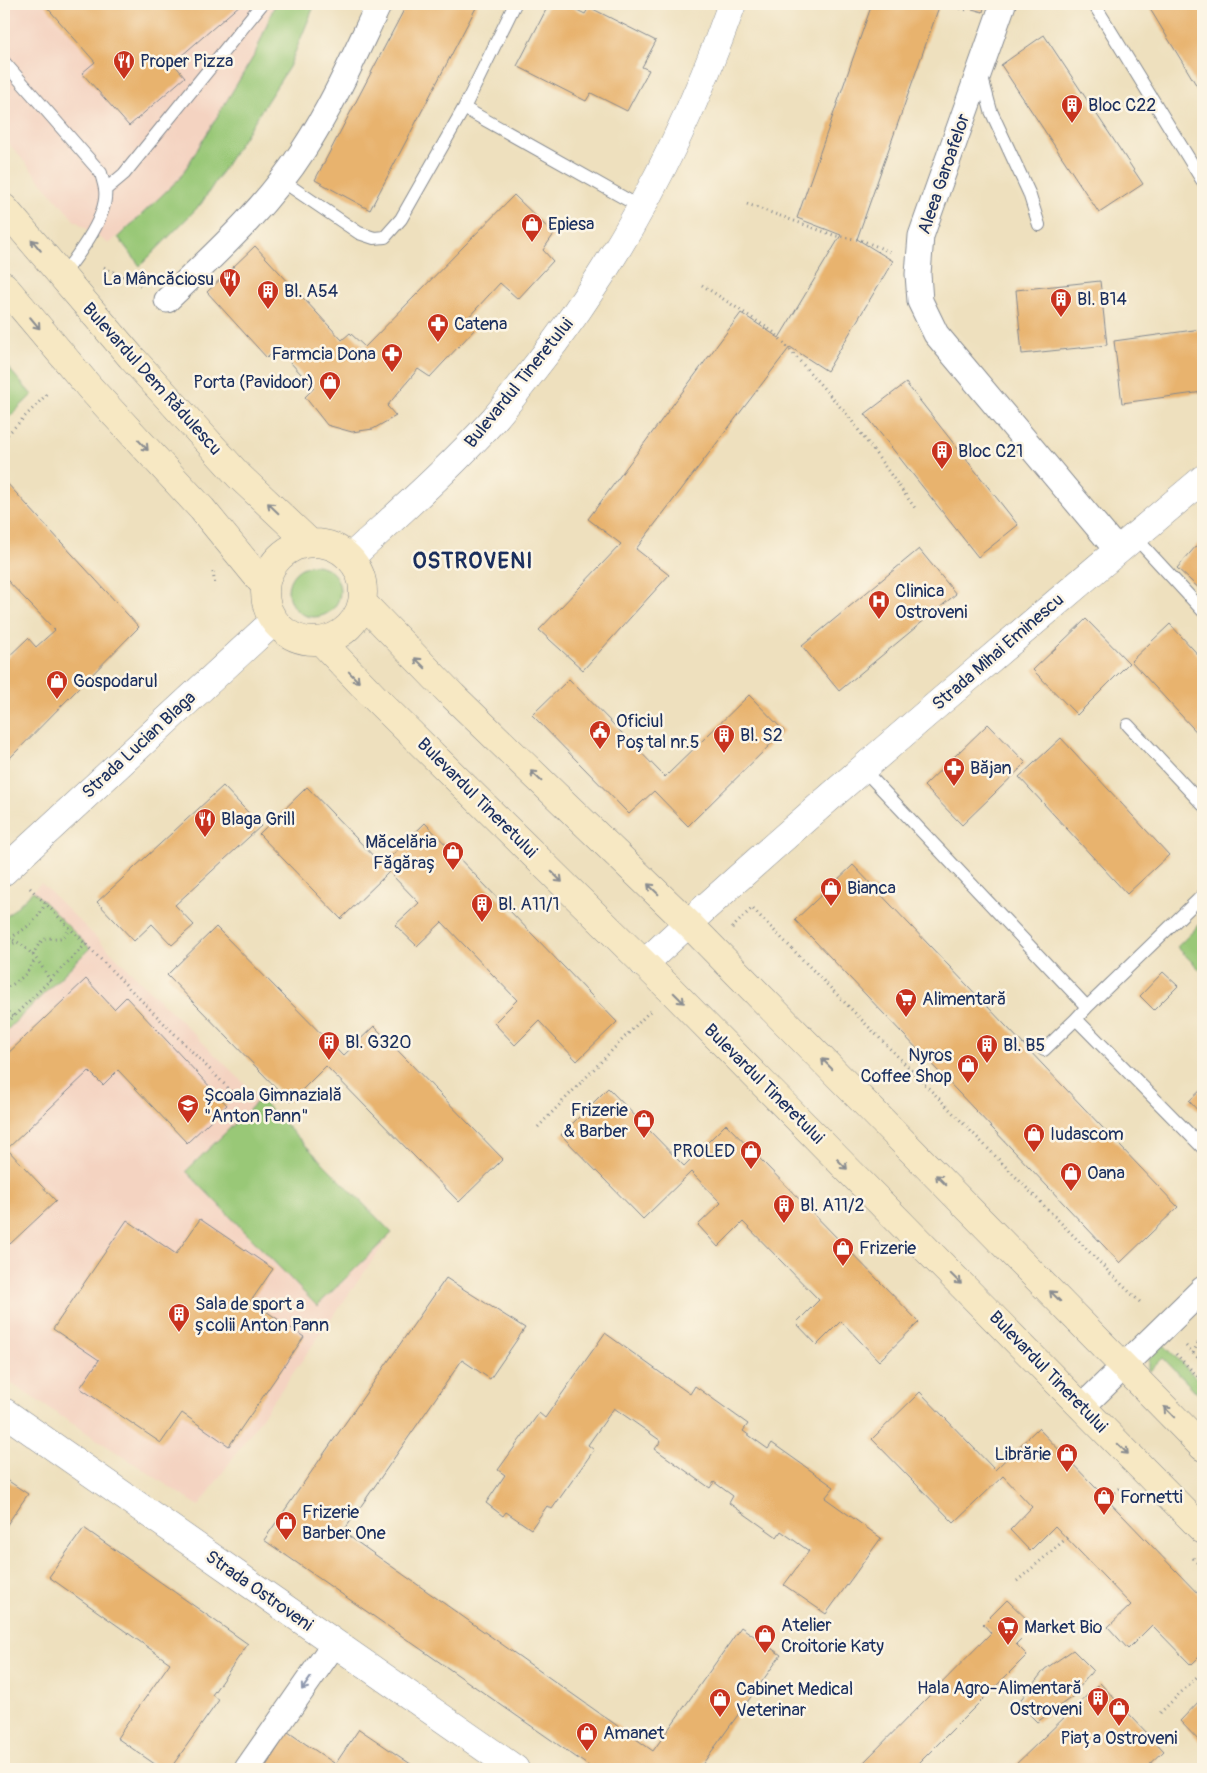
<svg xmlns="http://www.w3.org/2000/svg" width="1207" height="1773" font-family="Pangolin,sans-serif">
  <style>
    .built { fill: #f4d3c1 }
    .green { fill: #99c877; stroke: #5a7c6a }
    .building { fill: #e8b36e }
    .lines { fill: none; stroke-linecap: round; stroke-linejoin: round }
    .service-casing { stroke: #84888e; stroke-width: 14 }
    .minor-casing { stroke: #84888e; stroke-width: 27 }
    .tertiary-casing { stroke: #84888e; stroke-width: 29 }
    .secondary-casing { stroke: #84888e; stroke-width: 29 }
    .path { stroke: #84888e; stroke-width: 3; stroke-dasharray: 1 4; stroke-linecap: butt }
    .service { stroke: #fff; stroke-width: 12 }
    .minor { stroke: #fff; stroke-width: 25 }
    .tertiary { stroke: #fff; stroke-width: 28 }
    .secondary { stroke: #f7e8c3; stroke-width: 28 }
    .oneway { stroke: #898c90 }
    .oneway2 { stroke: #8d97ae }
    .labels { text-anchor: middle; dominant-baseline: central; stroke-width: 5; stroke-linejoin: round; paint-order: stroke }
    .poi-label { font-size: 18px; fill: #1b2f5e; stroke: #fcf5e5; text-anchor: start }
    .street-label { font-size: 18px; fill: #1b2f5e; stroke: #fcf5e5 }
    .district-label { font-size: 22px; font-weight: bold; letter-spacing: 1px; fill: #1b2f5e; stroke: #fcf5e5 }
  </style>
  <rect width="100%" height="100%" fill="#fcf5e5"/>
  <filter id="ink" filterUnits="userSpaceOnUse"><feTurbulence type="fractalNoise" baseFrequency=".02" numOctaves="2"/><feDisplacementMap in="SourceGraphic" scale="10" xChannelSelector="R" yChannelSelector="G"/><feConvolveMatrix kernelMatrix="1 2 1 2 8 2 1 2 1" color-interpolation-filters="sRGB"/></filter>
  <filter id="wash" filterUnits="userSpaceOnUse"><feTurbulence type="fractalNoise" baseFrequency=".0096" numOctaves="4" result="noise"/><feDisplacementMap in="SourceGraphic" scale="20" xChannelSelector="R" yChannelSelector="G"/><feGaussianBlur stdDeviation="1.12" result="paint"/><feColorMatrix in="noise" values="0 0 0 0 0 0 0 0 0 0 0 0 0 0 0 0 0 1.4 0 .05"/><feComposite in="paint" operator="in"/></filter>
  <g filter="url(#wash)">
    <rect width="100%" height="100%" fill="#eee0be"/>
    <!-- built -->
    <path class="built" d="M4 4H275L255 54 180 178 109 244 74 220 4 138Z
      M41 883 260 1099 392 1233 199 1506 4 1379V919Z"/>
    <!-- green -->
    <path class="green" d="M275 4H315L289 67 201 204 140 266 118 237 180 178 255 54Z
      M4 363 32 395 4 422Z
      M288 591a26 26 0 1 1 52 0a26 26 0 1 1-52 0Z
      M33 891 90 948 4 1033V919Z
      M1203 921V973L1177 947Z
      M260 1099 392 1233 317 1306 186 1171Z
      M1162 1343 1203 1385V1399L1163 1358 1149 1372V1359Z"/>
    <g id="blocks">
      <!-- building -->
      <path class="building" d="M44 4H241L173 63 185 77 129 126 82 73 95 62Z
        M407 4H478L370 210 315 180Z
        M549 4H565L585 14 589 7 656 41 642 67 649 70 627 111 591 93 586 101 517 66Z
        M872 4H940L857 239 893 261 827 371 790 347 636 549 669 575 583 670 539 630 621 544 588 519 741 313 779 338 841 235 797 218Z
        M954 4H985L983 12Z
        M1147 4H1203V96Z
        M1044 35 1143 184 1099 213 1001 65Z
        M514 195 554 234 543 250 553 261 518 299 500 283 466 320 475 329 430 377 418 369 387 406 396 416 373 429 352 432 327 425 305 397 314 388 277 348 267 358 207 292 255 246 342 340 350 333 365 347Z
        M1100 281 1107 345 1022 354 1016 290Z
        M1201 329 1203 349V392L1122 403 1114 341Z
        M906 383 1018 525 978 557 865 414Z
        M6 482 139 627 4 764V661L28 638 36 647 55 630 4 577V484Z
        M1203 538V592L1177 568Z
        M919 549 956 594 839 691 802 646Z
        M1086 619 1129 663 1077 715 1033 670Z
        M1170 624 1203 660V739L1131 661Z
        M569 679 665 777 749 695 784 731 688 826 654 791 629 814 532 715Z
        M988 724 1026 763 962 825 924 786Z
        M1061 738 1169 855 1127 894 1019 777Z
        M223 786 261 826 175 905 194 925 172 945 152 924 134 941 97 902Z
        M307 787 382 865 425 823 617 1022 577 1061 539 1021 515 1045 494 1023 517 1000 442 922 417 946 395 925 419 903 389 872 341 919 259 834Z
        M853 865 1178 1207 1120 1263 795 920Z
        M216 927 343 1056 374 1026 503 1159 459 1202 326 1066 290 1102 167 975Z
        M1163 972 1178 986 1154 1010 1140 996Z
        M86 979 114 1009 126 997 227 1105 187 1143 118 1070 103 1085 89 1071 7 1149 56 1201 10 1244 4 1237V1057Z
        M608 1088 684 1166 726 1124 919 1322 879 1361 841 1321 817 1345 796 1323 819 1300 743 1222 718 1247 698 1225 721 1203 691 1172 643 1219 561 1135Z
        M1203 1088V1116L1189 1101Z
        M200 1219 273 1269 251 1301 304 1337 229 1446 182 1413 161 1443 80 1388 99 1360 53 1329 127 1220 176 1254Z
        M446 1278 525 1328 490 1379 462 1360 343 1532 653 1751 741 1627 781 1655 699 1769H593L264 1540Z
        M605 1333 690 1394 695 1386 748 1424 743 1431 768 1449 772 1443 834 1487 825 1498 881 1538 826 1614 784 1585 809 1551 781 1531 777 1537 729 1503 733 1496 714 1482 710 1488 655 1449 661 1441 614 1408 588 1445 594 1450 552 1509 547 1506 531 1529 506 1512 503 1516 486 1503 505 1475 498 1470 539 1413 545 1418Z
        M920 1392 995 1470 1038 1428 1203 1599V1653L1191 1665 1152 1625 1128 1649 1108 1627 1131 1605 1055 1526 1030 1551 1010 1530 1032 1507 1003 1476 954 1523 872 1439Z
        M4 1478 28 1494 4 1529Z
        M84 1528 248 1644 212 1695 219 1700 170 1769H162L117 1738 170 1663 49 1577Z
        M1007 1600 1034 1626 1016 1644 1027 1655 916 1766 920 1769H867L862 1764 991 1633 983 1624Z
        M1073 1650 1093 1670 1072 1697 1037 1722 1018 1703 1045 1669Z
        M1100 1683 1164 1751 1145 1769H1011Z
        M1203 1697V1745L1180 1721Z
        M359 1729 418 1769H332Z
        M288 1732 334 1763 330 1769H264Z"/>
    </g>
  </g>
  <g filter="url(#ink)">
    <use href="#blocks" fill-opacity="0" stroke="#84888e" stroke-width="1"/>
    <g class="lines">
      <!-- service casing -->
      <g class="service-casing">
        <path id="service" d="M1094 4 1202 180
          M4 62 101 173C102 178 104 183 105 189 109 216 78 255 62 276
          M981 74 991 111 1029 193 1039 225
          M464 108 642 208
          M281 180 359 233 374 238 385 237 401 219 464 108 515 4
          M105 190 124 174 262 4
          M1134 536 1203 611
          M1128 725 1203 805
          M862 768 1087 1007 1076 1019 1203 1148
          M1087 1007 1203 895
          M1044 1050 1076 1019"/>
      </g>
      <!-- minor casing -->
      <g class="minor-casing">
        <path id="minor" d="M1003 4 921 236 918 274 920 301 936 334 1117 550
          M167 300C216 253 267 207 304 149 334 103 356 52 379 4
          M1082 1407 1203 1289
          M247 1769 334 1644"/>
      </g>
      <!-- tertiary casing -->
      <g class="tertiary-casing">
        <path id="tertiary" d="M350 558C400 512 450 468 495 418 507 404 518 389 530 374 620 262 684 139 732 4
          M4 871 274 621
          M644 964C749 866 858 772 967 679 1045 612 1124 545 1203 479
          M4 1412 515 1769"/>
      </g>
      <!-- secondary casing -->
      <g class="secondary-casing">
        <path id="secondary" d="M4 208 131 357 239 476 309 542
          M4 286 90 388 202 509 265 586
          M265 592a49 49 0 1 1 98 0a49 49 0 1 1-98 0Z
          M363 603 453 696 688 923 1203 1447
          M321 641 377 700 670 989 1203 1530"/>
      </g>
      <!-- path -->
      <path class="path" d="M946 4 970 11
        M4 171 10 179
        M747 204 836 236 861 240 893 253
        M104 267 142 287
        M702 285 775 333 849 417 915 508
        M4 438 47 394
        M213 572 215 585
        M30 888 238 1098
        M732 928 752 908 1113 1276 1141 1303
        M4 936C26 943 40 961 50 981
        M10 938C25 929 39 920 45 903
        M4 947 17 942
        M33 955C35 951 38 944 42 941 53 933 62 946 70 928
        M4 989C17 983 30 973 35 958
        M4 1010 14 1016
        M4 1026 86 944
        M538 1127 651 1010
        M1186 1346 1203 1363
        M1193 1353 1203 1333
        M1176 1354 1203 1382
        M1108 1500 1121 1486
        M1193 1558 1203 1569
        M1017 1581 1067 1538
        M1160 1713 1203 1671"/>
      <!-- service -->
      <use href="#service" class="service"/>
      <!-- minor -->
      <use href="#minor" class="minor"/>
      <!-- tertiary -->
      <use href="#tertiary" class="tertiary"/>
      <!-- secondary -->
      <use href="#secondary" class="secondary"/>
    </g>
    <!-- one-way arrows -->
    <defs><path id="oneway-shaft" d="M-6 0H5M1.5-3L5.5 0L1.5 3" fill="none" stroke-width="1.6" stroke-linecap="round" stroke-linejoin="round" transform="scale(1.25)"/></defs>
    <g class="oneway">
      <use href="#oneway-shaft" transform="translate(36 245) rotate(-130)"/>
      <use href="#oneway-shaft" transform="translate(35 323) rotate(50)"/>
      <use href="#oneway-shaft" transform="translate(143 445) rotate(47)"/>
      <use href="#oneway-shaft" transform="translate(273 508) rotate(-136)"/>
      <use href="#oneway-shaft" transform="translate(420 663) rotate(-135)"/>
      <use href="#oneway-shaft" transform="translate(354 677) rotate(46)"/>
      <use href="#oneway-shaft" transform="translate(536 776) rotate(-136)"/>
      <use href="#oneway-shaft" transform="translate(557 877) rotate(45)"/>
      <use href="#oneway-shaft" transform="translate(653 889) rotate(-136)"/>
      <use href="#oneway-shaft" transform="translate(679 998) rotate(45)"/>
      <use href="#oneway-shaft" transform="translate(827 1064) rotate(-135)"/>
      <use href="#oneway-shaft" transform="translate(842 1164) rotate(45)"/>
      <use href="#oneway-shaft" transform="translate(941 1180) rotate(-135)"/>
      <use href="#oneway-shaft" transform="translate(956 1279) rotate(45)"/>
      <use href="#oneway-shaft" transform="translate(1055 1296) rotate(-135)"/>
      <use href="#oneway-shaft" transform="translate(1169 1412) rotate(-134)"/>
      <use href="#oneway-shaft" transform="translate(1123 1449) rotate(45)"/>
    </g>
    <use class="oneway2" href="#oneway-shaft" transform="translate(306 1684) rotate(125)"/>
  </g>
  <!-- icons -->
  <defs>
    <g id="restaurant-pin" transform="scale(1.125)"><path d="M0 17L-7.5 6A9.5 9.5 0 1 1 7.5 6Z" fill="#c8321e" stroke="#fcf5e5"/><path d="M-5-6h1v4h1v-4h1v4h1v-4h1v5L-1.5 .5V6h-2V.5L-5-1ZM5-6V6H3V1.5H1.5Q1.5-4 5-6Z" fill="#fff"/></g>
    <g id="building-pin" transform="scale(1.125)"><path d="M0 17L-7.5 6A9.5 9.5 0 1 1 7.5 6Z" fill="#c8321e" stroke="#fcf5e5"/><path d="M-4-6H4V6H1V3H-1V6H-4ZM-2.5-4.3h1.7v1.8h-1.7ZM.8-4.3h1.7v1.8H.8ZM-2.5-1h1.7V.8h-1.7ZM.8-1h1.7V.8H.8Z" fill="#fff"/></g>
    <g id="shop-pin" transform="scale(1.125)"><path d="M0 17L-7.5 6A9.5 9.5 0 1 1 7.5 6Z" fill="#c8321e" stroke="#fcf5e5"/><path d="M-5-2.5h2.3a2.7 3.5 0 0 1 5.4 0H5L5.5 6h-11ZM-1.5-2.5h3a1.5 2.3 0 0 0-3 0Z" fill="#fff"/></g>
    <g id="pharmacy-pin" transform="scale(1.125)"><path d="M0 17L-7.5 6A9.5 9.5 0 1 1 7.5 6Z" fill="#c8321e" stroke="#fcf5e5"/><path d="M-2-6h4v4h4v4h-4v4h-4v-4h-4v-4h4Z" fill="#fff"/></g>
    <g id="hospital-pin" transform="scale(1.125)"><path d="M0 17L-7.5 6A9.5 9.5 0 1 1 7.5 6Z" fill="#c8321e" stroke="#fcf5e5"/><path d="M-5-5h3v3.5h4V-5h3V5h-3V1.5h-4V5h-3Z" fill="#fff"/></g>
    <g id="civic-pin" transform="scale(1.125)"><path d="M0 17L-7.5 6A9.5 9.5 0 1 1 7.5 6Z" fill="#c8321e" stroke="#fcf5e5"/><path d="M-.6-6.5H3V-4.5H.6V-3L4-1V1h2V6H-6V1h2V-1L-.6-3ZM-1.2 2.5V6h2.4V2.5Z" fill="#fff"/></g>
    <g id="supermarket-pin" transform="scale(1.125)"><path d="M0 17L-7.5 6A9.5 9.5 0 1 1 7.5 6Z" fill="#c8321e" stroke="#fcf5e5"/><path d="M-6-5.5h2.5l.6 2H6L4.5 2H-2.5L-4.4-4H-6ZM-1.5 3.2a1.3 1.3 0 1 0 .1 0ZM3 3.2a1.3 1.3 0 1 0 .1 0Z" fill="#fff"/></g>
    <g id="school-pin" transform="scale(1.125)"><path d="M0 17L-7.5 6A9.5 9.5 0 1 1 7.5 6Z" fill="#c8321e" stroke="#fcf5e5"/><path d="M0-5L7-2L0 1L-7-2ZM-4 1L0 2.5L4 1V4Q0 6-4 4Z" fill="#fff"/></g>
  </defs>
  <g fill-rule="evenodd">
    <use href="#restaurant-pin" x="124" y="61"/>
    <use href="#building-pin" x="1072" y="105"/>
    <use href="#shop-pin" x="532" y="224"/>
    <use href="#restaurant-pin" x="230" y="279"/>
    <use href="#building-pin" x="268" y="291"/>
    <use href="#building-pin" x="1061" y="299"/>
    <use href="#pharmacy-pin" x="438" y="324"/>
    <use href="#pharmacy-pin" x="392" y="354"/>
    <use href="#shop-pin" x="330" y="382"/>
    <use href="#building-pin" x="942" y="451"/>
    <use href="#hospital-pin" x="879" y="601"/>
    <use href="#shop-pin" x="57" y="681"/>
    <use href="#civic-pin" x="600" y="731"/>
    <use href="#building-pin" x="724" y="735"/>
    <use href="#pharmacy-pin" x="954" y="768"/>
    <use href="#restaurant-pin" x="205" y="819"/>
    <use href="#shop-pin" x="453" y="852"/>
    <use href="#shop-pin" x="831" y="888"/>
    <use href="#building-pin" x="482" y="904"/>
    <use href="#supermarket-pin" x="906" y="999"/>
    <use href="#building-pin" x="329" y="1042"/>
    <use href="#building-pin" x="987" y="1045"/>
    <use href="#shop-pin" x="968" y="1065"/>
    <use href="#school-pin" x="188" y="1105"/>
    <use href="#shop-pin" x="644" y="1120"/>
    <use href="#shop-pin" x="1034" y="1134"/>
    <use href="#shop-pin" x="751" y="1151"/>
    <use href="#shop-pin" x="1071" y="1173"/>
    <use href="#building-pin" x="784" y="1205"/>
    <use href="#shop-pin" x="843" y="1248"/>
    <use href="#building-pin" x="179" y="1314"/>
    <use href="#shop-pin" x="1067" y="1454"/>
    <use href="#shop-pin" x="1104" y="1497"/>
    <use href="#shop-pin" x="286" y="1522"/>
    <use href="#supermarket-pin" x="1008" y="1627"/>
    <use href="#shop-pin" x="765" y="1635"/>
    <use href="#building-pin" x="1098" y="1698"/>
    <use href="#shop-pin" x="720" y="1699"/>
    <use href="#shop-pin" x="1119" y="1708"/>
    <use href="#shop-pin" x="587" y="1733"/>
  </g>
  <g class="labels">
    <!-- poi labels -->
    <g class="poi-label">
      <text x="140" y="61">Proper Pizza</text>
      <text x="1088" y="105">Bloc C22</text>
      <text x="548" y="224">Epiesa</text>
      <text x="214" y="279" text-anchor="end">La Mâncăciosu</text>
      <text x="284" y="291">Bl. A54</text>
      <text x="1077" y="299">Bl. B14</text>
      <text x="454" y="324">Catena</text>
      <text x="376" y="354" text-anchor="end">Farmcia Dona</text>
      <text x="314" y="382" text-anchor="end">Porta (Pavidoor)</text>
      <text x="958" y="451">Bloc C21</text>
      <text x="895" y="591">Clinica<tspan x="895" dy="21">Ostroveni</tspan></text>
      <text x="73" y="681">Gospodarul</text>
      <text x="616" y="721">Oficiul<tspan x="616" dy="21">Poștal nr.5</tspan></text>
      <text x="740" y="735">Bl. S2</text>
      <text x="970" y="768">Băjan</text>
      <text x="221" y="819">Blaga Grill</text>
      <text x="437" y="842" text-anchor="end">Măcelăria<tspan x="437" dy="21">Făgăraș</tspan></text>
      <text x="847" y="888">Bianca</text>
      <text x="498" y="904">Bl. A11/1</text>
      <text x="922" y="999">Alimentară</text>
      <text x="345" y="1042">Bl. G320</text>
      <text x="1003" y="1045">Bl. B5</text>
      <text x="952" y="1055" text-anchor="end">Nyros<tspan x="952" dy="21">Coffee Shop</tspan></text>
      <text x="204" y="1095">Școala Gimnazială<tspan x="204" dy="21">"Anton Pann"</tspan></text>
      <text x="628" y="1110" text-anchor="end">Frizerie<tspan x="628" dy="21">&amp; Barber</tspan></text>
      <text x="1050" y="1134">Iudascom</text>
      <text x="735" y="1151" text-anchor="end">PROLED</text>
      <text x="1087" y="1173">Oana</text>
      <text x="800" y="1205">Bl. A11/2</text>
      <text x="859" y="1248">Frizerie</text>
      <text x="195" y="1304">Sala de sport a<tspan x="195" dy="21">școlii Anton Pann</tspan></text>
      <text x="1051" y="1454" text-anchor="end">Librărie</text>
      <text x="1120" y="1497">Fornetti</text>
      <text x="302" y="1512">Frizerie<tspan x="302" dy="21">Barber One</tspan></text>
      <text x="781" y="1625">Atelier<tspan x="781" dy="21">Croitorie Katy</tspan></text>
      <text x="1024" y="1627">Market Bio</text>
      <text x="1082" y="1688" text-anchor="end">Hala Agro-Alimentară<tspan x="1082" dy="21">Ostroveni</tspan></text>
      <text x="736" y="1689">Cabinet Medical<tspan x="736" dy="21">Veterinar</tspan></text>
      <text x="603" y="1733">Amanet</text>
      <text x="1119" y="1738" text-anchor="middle">Piața Ostroveni</text>
    </g>
    <!-- street labels -->
    <g class="street-label">
      <text transform="translate(944 174) rotate(-71)">Aleea Garoafelor</text>
      <text transform="translate(152 379) rotate(48)">Bulevardul Dem Rădulescu</text>
      <text transform="translate(519 383) rotate(-51)">Bulevardul Tineretului</text>
      <text transform="translate(998 652) rotate(-41)">Strada Mihai Eminescu</text>
      <text transform="translate(139 745) rotate(-43)">Strada Lucian Blaga</text>
      <text transform="translate(477 798) rotate(45)">Bulevardul Tineretului</text>
      <text transform="translate(764 1084) rotate(45)">Bulevardul Tineretului</text>
      <text transform="translate(1048 1372) rotate(46)">Bulevardul Tineretului</text>
      <text transform="translate(259 1591) rotate(35)">Strada Ostroveni</text>
    </g>
    <!-- district labels -->
    <g class="district-label">
      <text x="473" y="561">OSTROVENI</text>
    </g>
  </g>
  <!-- margin -->
  <rect width="1207" height="1773" fill="none" stroke="#fcf5e5" stroke-width="20"/>
</svg>
